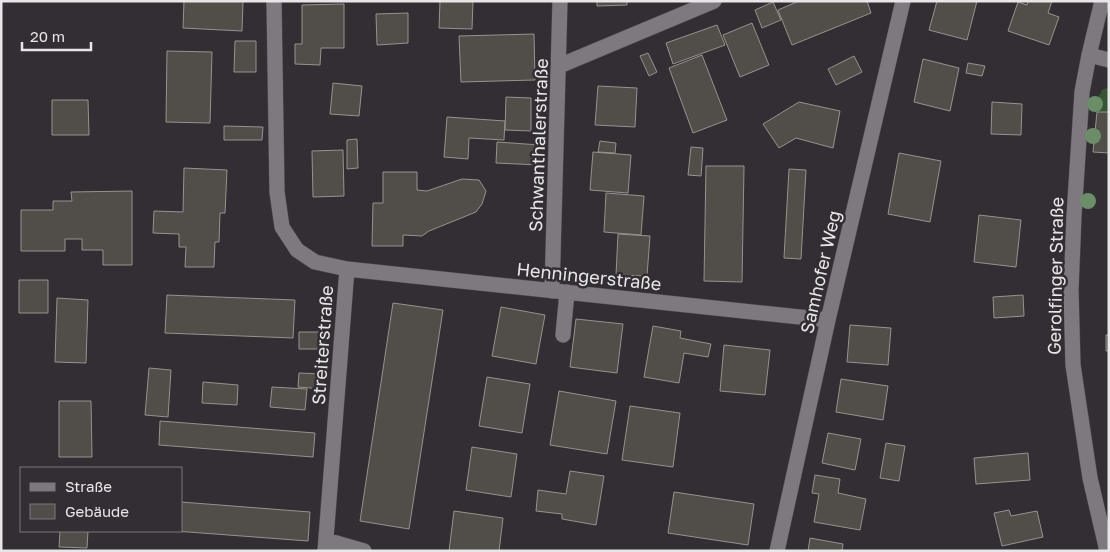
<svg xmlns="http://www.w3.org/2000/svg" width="1110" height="552" font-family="'Golos Text',sans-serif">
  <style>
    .green { fill: #345632 }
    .building { fill: #514e49; stroke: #96938d }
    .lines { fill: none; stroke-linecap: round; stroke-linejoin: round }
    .minor-casing { stroke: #504d50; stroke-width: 16 }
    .minor { stroke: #7d797e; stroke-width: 15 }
    .tree { fill: #6a8e67 }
    .labels { text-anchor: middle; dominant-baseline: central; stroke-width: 5; stroke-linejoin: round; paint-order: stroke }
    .street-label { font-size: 18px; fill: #e9e6e9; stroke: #322e33 }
  </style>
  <rect width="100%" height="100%" fill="#322e33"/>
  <!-- green -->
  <path class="green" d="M1109 87V153L1093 152 1099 96 1102 90Z"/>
  <!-- building -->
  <path class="building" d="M184 1H243L242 31 183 28Z
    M440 1H473L472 29 439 28Z
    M597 1H627V5L597 6Z
    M799 1H867L871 13 792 45 778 10Z
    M937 1H977L967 40 929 30Z
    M1028 1H1052L1048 13 1059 17 1049 45 1008 31 1018 2 1027 5Z
    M773 2 781 20 762 28 755 10Z
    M344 4V48H321L320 65 295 64V44H302V5Z
    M408 13V43L377 45 376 14Z
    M752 23 769 65 740 77 723 35Z
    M717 25 725 45 673 64 666 43Z
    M534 34 535 80 461 82 459 36Z
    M235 41H256V72H234Z
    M167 51 212 52 210 123 166 122Z
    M648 53 657 72 649 76 640 56Z
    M702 55 727 120 693 133 669 68Z
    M854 56 862 72 836 85 828 69Z
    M923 59 959 68 950 111 914 102Z
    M968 63 985 66 982 76 966 73Z
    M333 83 362 86 359 116 330 114Z
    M598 86 637 88 635 127 595 125Z
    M506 97 531 98V131L505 130Z
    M52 100H88L89 135H52Z
    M799 102 840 111 833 148 796 138 779 148 763 124Z
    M992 102 1022 104 1021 135 991 134Z
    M1097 112H1109V153L1093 152Z
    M447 117 505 121 504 140 469 138 468 159 444 157Z
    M224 126 263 127 262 140H224Z
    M357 139 358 168 347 169V140Z
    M600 141 616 143 615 153 598 152Z
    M497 142 540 145 539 165 496 163Z
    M691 147 703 148 701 176 688 175Z
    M343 150 344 196 313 197 312 151Z
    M593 152 631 155 628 193 590 190Z
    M899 153 941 161 930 222 888 214Z
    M706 166H744L742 282 704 281Z
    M184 168 227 170 225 213H220L219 242H215L214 267H185L186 247H179V234L153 233 154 211 183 212Z
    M789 169 806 170 801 259 784 258Z
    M383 172H417V190L427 191 462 179 479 180 486 191 482 204 476 212 429 231 422 236 403 235V246H372L373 203H383Z
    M132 191V265H103V250H82V239H65V251H21V210H53V201H72L71 192Z
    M606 193 644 196 641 235 604 232Z
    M979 215 1021 220 1016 267 974 262Z
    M618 234 650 236 647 276 616 275Z
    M19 280H48V313H19Z
    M167 295 295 300 293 338 165 333Z
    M1023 295 1024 316 994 318 993 297Z
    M57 298 88 300 86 363 55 362Z
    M393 303 443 310 409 529 360 521Z
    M501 307 545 315 536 364 492 356Z
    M576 319 623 324 617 373 570 367Z
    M850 325 891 328 888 365 847 362Z
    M653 326 681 331 680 338 711 344 708 357 684 353 679 383 644 377Z
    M299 332H326V349H299Z
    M1106 335H1109V351H1106Z
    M724 345 770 350 765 395 720 391Z
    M149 368 171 370 168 417 145 415Z
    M299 373 323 374V389L298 387Z
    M487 377 530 384 522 433 479 426Z
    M841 379 888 386 883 420 836 412Z
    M203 382 238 385 237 405 202 403Z
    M272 387 307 389 305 410 270 407Z
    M559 391 616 401 607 454 550 445Z
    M59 401H91L92 457H59Z
    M630 406 680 413 673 467 622 460Z
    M160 421 315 433 313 457 159 445Z
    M828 433 861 439 855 470 822 463Z
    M886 443 905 446 899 481 880 478Z
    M472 447 517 454 511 497 466 490Z
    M1028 453 1030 480 976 484 974 458Z
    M570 471 604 476 596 525 562 519V514L536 511 538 490 566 494Z
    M815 475 840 479 838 493 866 499 860 530 814 522 819 494 812 493Z
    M674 492 754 504 748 545 668 533Z
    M181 502 310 512 308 541 175 531H181Z
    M1009 510 1011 516 1037 511 1043 537 1002 546 994 513Z
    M454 511 503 518 499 551H449Z
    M60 531H88L87 548 59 547Z
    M810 538 843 544 842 551H808Z"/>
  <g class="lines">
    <!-- minor casing -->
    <g class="minor-casing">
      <path id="minor" d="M274 1 277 192 282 227 297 250 315 262 347 269 325 551
        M1102 1 1089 55 1082 92 1074 216 1071 290 1073 365 1090 478 1107 551
        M1089 55 1109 60
        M559 66 714 1
        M347 269 828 320
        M552 291 560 1
        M563 335 567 292
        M326 540 364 551
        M777 551 828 320 903 1"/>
    </g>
    <!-- minor -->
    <use href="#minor" class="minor"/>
  </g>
  <!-- trees -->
  <g class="tree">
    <circle cx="1095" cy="104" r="8"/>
    <circle cx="1093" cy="136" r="8"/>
    <circle cx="1088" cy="201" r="8"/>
  </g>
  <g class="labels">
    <!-- street labels -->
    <g class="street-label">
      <text transform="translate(538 145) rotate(-88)">Schwanthalerstraße</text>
      <text transform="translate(820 272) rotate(-77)">Samhofer Weg</text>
      <text transform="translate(589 276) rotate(6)">Henningerstraße</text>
      <text transform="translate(1055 276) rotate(-89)">Gerolfinger Straße</text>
      <text transform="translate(322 345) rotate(-86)">Streiterstraße</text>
    </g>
  </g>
  <!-- border -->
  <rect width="1110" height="552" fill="none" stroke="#e9e6e9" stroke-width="5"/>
  <!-- legend -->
  <rect x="20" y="467" width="162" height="65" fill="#322e33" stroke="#7b787c"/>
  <rect x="30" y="483" width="25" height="8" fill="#7d797e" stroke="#7b787c"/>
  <text x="65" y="492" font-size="15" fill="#e9e6e9">Straße</text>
  <rect x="30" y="504" width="25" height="15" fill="#514e49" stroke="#7b787c"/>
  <text x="65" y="517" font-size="15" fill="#e9e6e9">Gebäude</text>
  <!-- scale -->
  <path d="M22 42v8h69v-8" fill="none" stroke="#e9e6e9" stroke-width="2.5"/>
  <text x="30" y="42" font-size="15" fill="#e9e6e9" stroke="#322e33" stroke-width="4" paint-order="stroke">20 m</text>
</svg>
